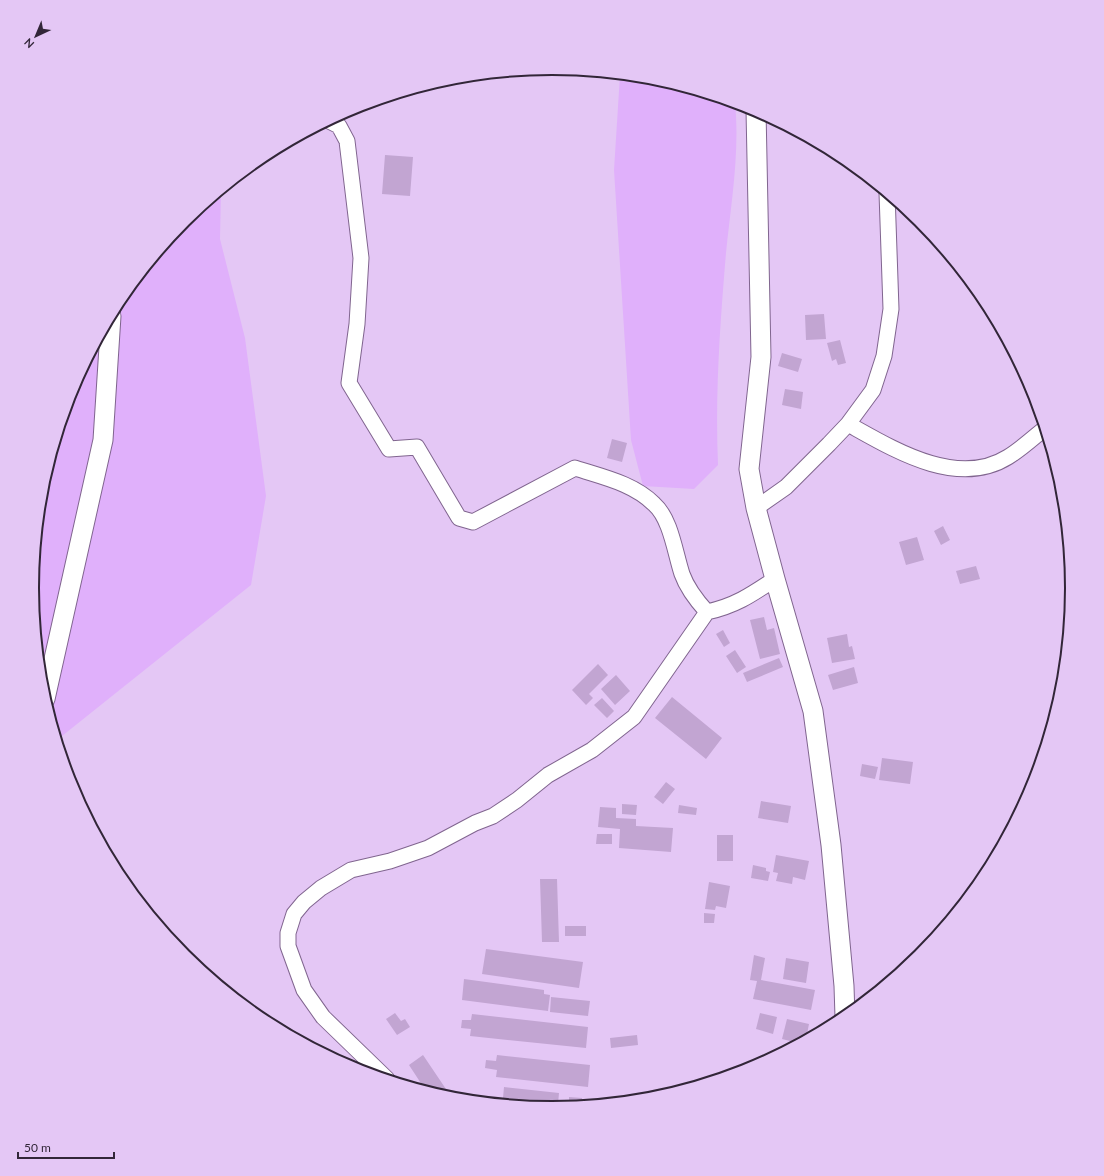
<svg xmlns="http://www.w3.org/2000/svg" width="1104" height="1176" font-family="Lato,sans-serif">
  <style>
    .green { fill: #e0b0fb }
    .building { fill: #c2a5d2 }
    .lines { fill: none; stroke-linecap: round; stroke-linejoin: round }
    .minor-casing { stroke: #80658f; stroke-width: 17 }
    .tertiary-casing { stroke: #80658f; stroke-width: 21 }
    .minor { stroke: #fff; stroke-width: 15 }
    .tertiary { stroke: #fff; stroke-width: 19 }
    .rim { fill: none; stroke: #322638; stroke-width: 2 }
  </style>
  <rect width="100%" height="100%" fill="#e4c7f5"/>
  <!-- green -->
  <path class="green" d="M620 75 654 78 735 103C740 152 731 204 726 253 720 324 715 395 718 465L694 489 643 486 631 440 614 170Z
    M221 190 220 239 245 338 266 496 251 585 57 740 42 689 32 588 42 486 72 389 120 299 184 220Z"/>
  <!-- building -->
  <path class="building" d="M385 155 413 157 410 196 382 194Z
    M824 314 826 339 806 340 805 315Z
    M840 340 846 363 838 365 836 359 832 361 827 343Z
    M782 353 802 359 798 372 778 366Z
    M785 389 803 392 801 409 782 405Z
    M612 439 627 443 622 462 607 458Z
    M943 526 950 540 941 545 934 531Z
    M917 537 924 560 906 565 899 542Z
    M976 566 980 579 960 584 956 571Z
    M764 617 767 630 774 628 780 654 760 659 750 620Z
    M723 630 730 643 724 647 716 634Z
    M847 634 849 647 852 646 855 659 832 663 827 638Z
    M735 650 746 667 737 673 726 656Z
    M779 658 783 667 747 682 743 673Z
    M598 664 608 675 589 694 593 698 586 705 572 690Z
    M854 667 858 683 833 690 828 675Z
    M616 675 630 691 615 705 601 689Z
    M672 697 722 738 706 759 655 718Z
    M602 698 614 711 607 718 594 705Z
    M882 758 913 762 910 784 879 780Z
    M862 764 878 767 875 779 860 776Z
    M666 782 675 789 663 804 654 797Z
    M761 801 791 806 788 823 758 818Z
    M622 804 637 805 636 815 622 814Z
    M679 805 697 808 696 815 678 813Z
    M600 807 616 808V818L636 819V826L673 828 671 852 619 848 620 829 598 827Z
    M597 834H612V844H596Z
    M717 835H733V861H717Z
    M776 855 809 861 805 880 793 877 792 884 776 881 778 873 773 872Z
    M753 865 766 868V871L770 872 768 881 751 878Z
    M540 879H557L559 942H542Z
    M709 882 730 886 726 908 716 906 715 910 705 909Z
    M704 913 715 914 714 923H704Z
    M565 926H586V936H565Z
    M486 949 583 962 579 988 482 974Z
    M754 955 765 958 761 980 815 990 811 1010 753 999 757 981 750 980Z
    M786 958 809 962 806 983 783 979Z
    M464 979 544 990V994L550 995 548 1011 462 1000Z
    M551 997 590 1001 588 1016 550 1012Z
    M395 1013 401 1021 405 1019 410 1027 397 1035 386 1019Z
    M760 1013 777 1017 773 1034 756 1029Z
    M472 1014 588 1027 586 1048 470 1036 471 1029 461 1028 462 1020H471Z
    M787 1019 809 1024 806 1039 798 1043 782 1039Z
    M637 1035 638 1045 611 1048 610 1038Z
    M423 1055 452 1098 426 1091 409 1065Z
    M497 1055 590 1065 588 1087 496 1077 497 1070 485 1068 486 1060 496 1061Z
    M504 1087 559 1093 558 1104 503 1098Z
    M569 1097 582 1098V1105L569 1106Z"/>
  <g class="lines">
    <!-- minor casing -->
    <g class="minor-casing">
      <path id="minor" d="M329 121 339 126 347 141 361 258 357 324 349 383 389 449 417 447 459 518 473 522 575 468C602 477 633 483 654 504 671 519 675 553 682 574 687 588 697 601 707 612
        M848 424C893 449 957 489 1008 457 1021 449 1033 438 1044 429
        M756 508 786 487 829 444 848 424 873 390 884 356 891 309 887 193
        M387 1079 323 1017 304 990 288 946V933L294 914 304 902 321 888 351 870 390 861 428 848 475 823 493 816 517 800 548 775 592 750 634 717 707 612C735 606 751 595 775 579"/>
    </g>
    <!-- tertiary casing -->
    <g class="tertiary-casing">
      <path id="tertiary" d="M756 110 761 357 749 469 756 508 775 579 813 711 831 845 844 986 845 1017
        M45 699 103 440 111 316"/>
    </g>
    <!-- minor -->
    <use href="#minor" class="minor"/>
    <!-- tertiary -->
    <use href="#tertiary" class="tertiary"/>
  </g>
  <!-- crop -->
  <path d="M0 0H1104V1176H0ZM39 588a513 513 0 1 1 1026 0a513 513 0 1 1-1026 0Z" fill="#e4c7f5" fill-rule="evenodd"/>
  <path class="rim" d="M39 588a513 513 0 1 1 1026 0a513 513 0 1 1-1026 0Z"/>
  <!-- north arrow -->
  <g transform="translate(36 36) rotate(224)" stroke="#e4c7f5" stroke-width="3" paint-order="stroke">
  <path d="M0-3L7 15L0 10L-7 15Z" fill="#322638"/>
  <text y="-6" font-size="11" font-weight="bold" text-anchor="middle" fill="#322638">N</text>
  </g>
  <!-- scale -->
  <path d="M18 1152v6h96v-6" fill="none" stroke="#322638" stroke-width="2"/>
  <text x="24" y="1152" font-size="12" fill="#322638" stroke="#e4c7f5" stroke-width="3" paint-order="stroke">50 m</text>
</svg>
